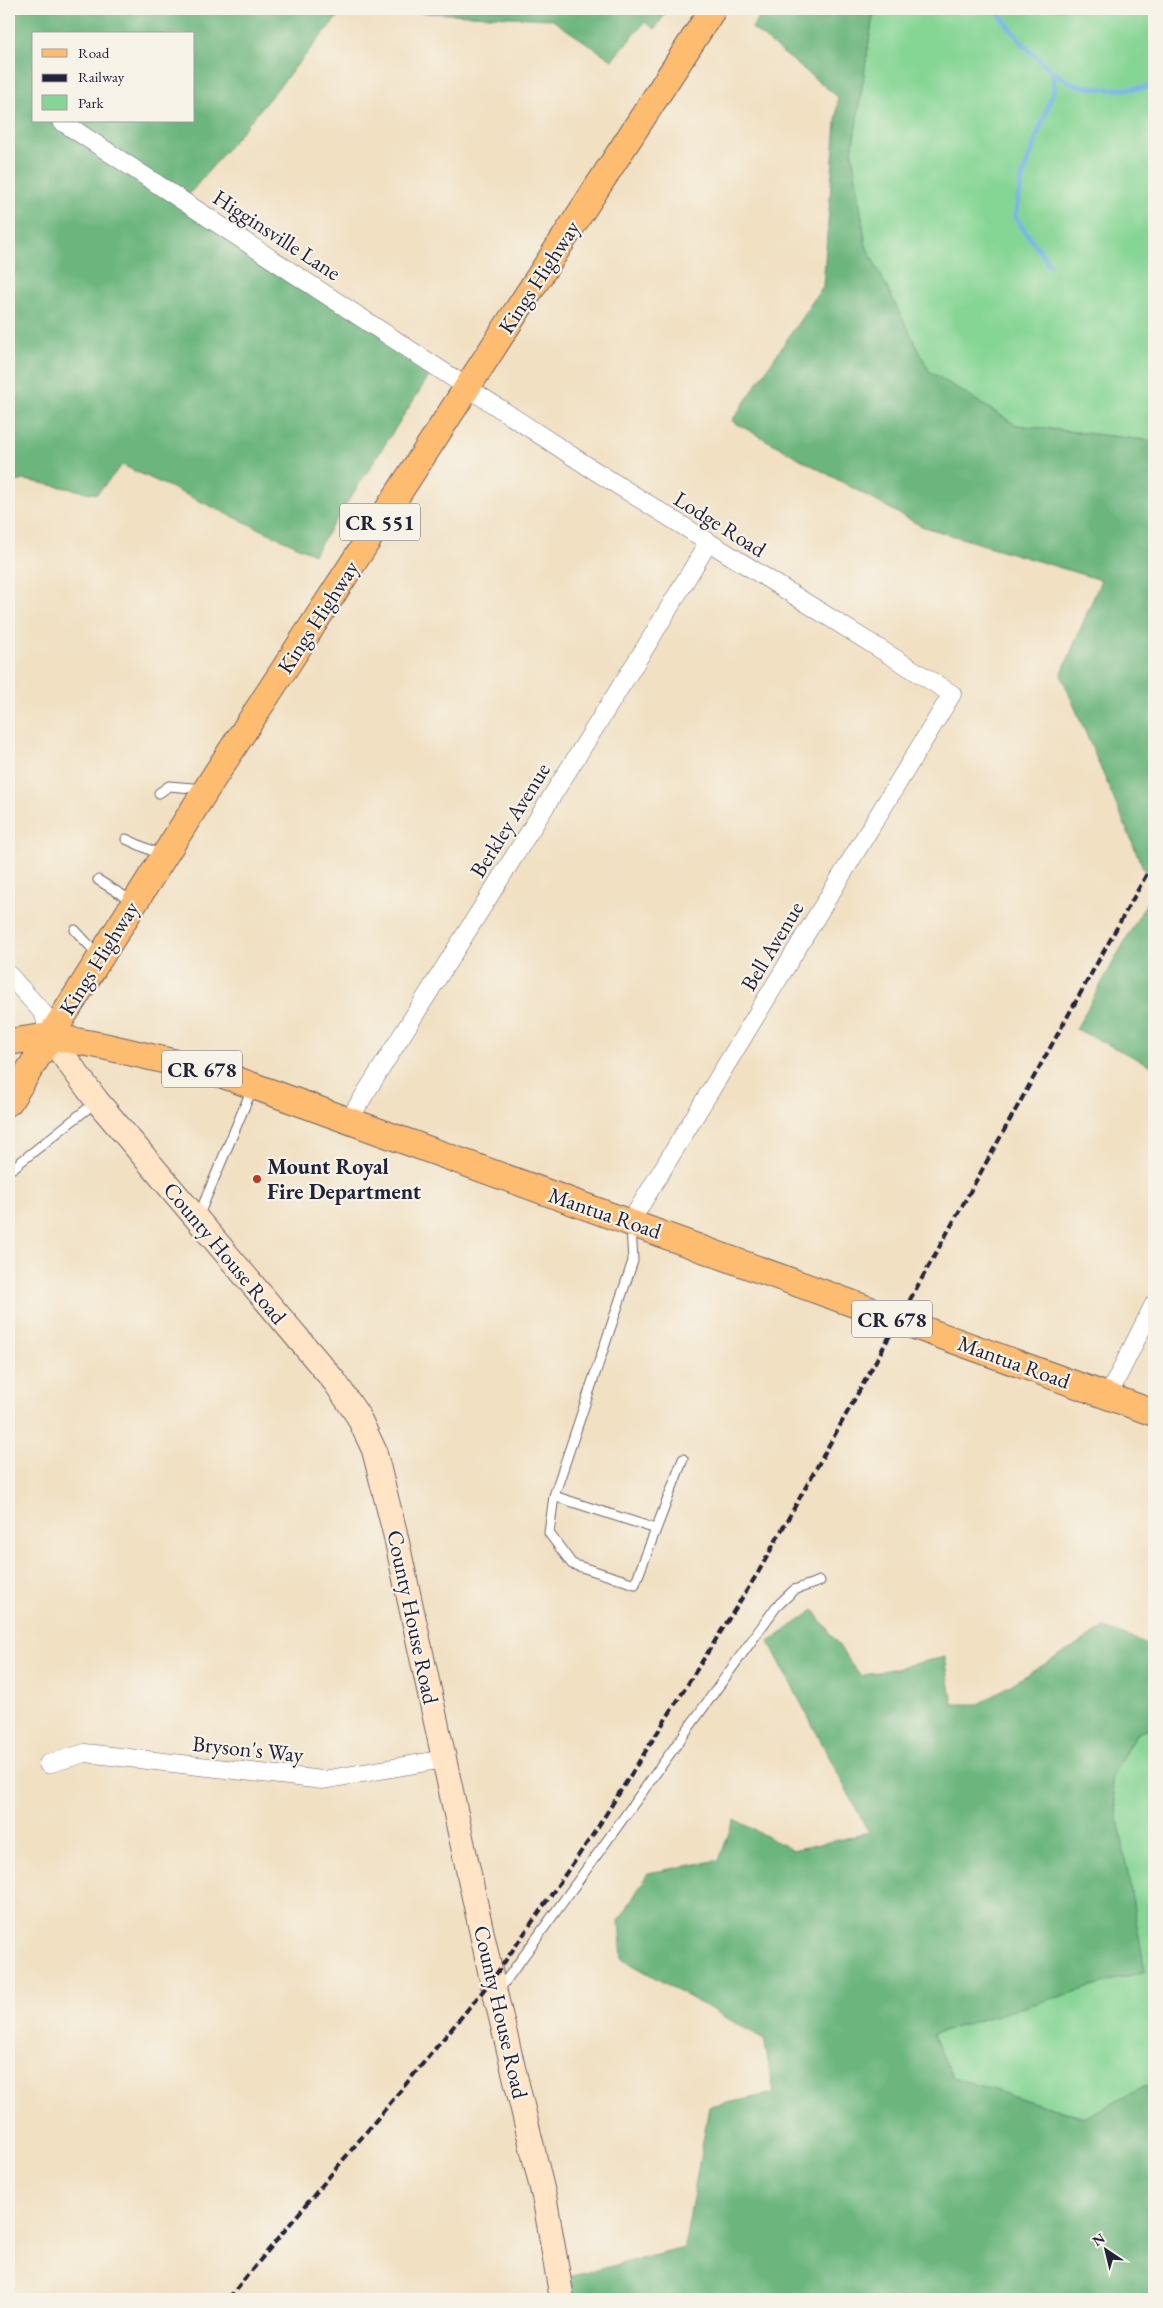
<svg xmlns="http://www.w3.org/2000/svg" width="1163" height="2308" font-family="'EB Garamond',serif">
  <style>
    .green { fill: #85d594; stroke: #547c68 }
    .forest { fill: #6cb67e; stroke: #476c5c; fill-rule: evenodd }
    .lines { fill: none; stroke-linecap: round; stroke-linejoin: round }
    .stream { stroke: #7cb4eb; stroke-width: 5 }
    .lane-casing { stroke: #6a646a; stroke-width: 11 }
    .street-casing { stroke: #6a646a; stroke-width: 19 }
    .secondary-casing { stroke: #6a646a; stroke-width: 26 }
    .primary-casing { stroke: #6a646a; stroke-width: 28 }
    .lane { stroke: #fff; stroke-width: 9 }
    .street { stroke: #fff; stroke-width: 18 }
    .secondary { stroke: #ffe4c6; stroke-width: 24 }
    .primary { stroke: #febc70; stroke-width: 26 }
    .rail { stroke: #22223b; stroke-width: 4; stroke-dasharray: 8 4; stroke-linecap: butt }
    .poi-dot { fill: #c8321e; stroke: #f7f3e8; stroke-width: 2 }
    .labels { text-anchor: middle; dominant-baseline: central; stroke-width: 4.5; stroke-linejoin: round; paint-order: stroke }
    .shield { fill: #f7f3e8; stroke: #62616f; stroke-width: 1 }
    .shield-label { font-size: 21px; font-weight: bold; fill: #22223b }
    .street-label { font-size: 22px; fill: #22223b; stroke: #f7f3e8 }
    .poi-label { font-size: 22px; font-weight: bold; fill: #22223b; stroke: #f7f3e8; text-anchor: start }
  </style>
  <rect width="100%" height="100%" fill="#f7f3e8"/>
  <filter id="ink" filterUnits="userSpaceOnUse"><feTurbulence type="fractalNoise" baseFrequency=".02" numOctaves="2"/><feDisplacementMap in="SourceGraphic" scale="10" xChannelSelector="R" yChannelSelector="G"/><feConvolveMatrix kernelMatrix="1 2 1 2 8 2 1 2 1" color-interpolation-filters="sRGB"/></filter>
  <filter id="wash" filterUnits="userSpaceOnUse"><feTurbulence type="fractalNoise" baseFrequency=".0096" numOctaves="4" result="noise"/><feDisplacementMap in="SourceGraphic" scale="20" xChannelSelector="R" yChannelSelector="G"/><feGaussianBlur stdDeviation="1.12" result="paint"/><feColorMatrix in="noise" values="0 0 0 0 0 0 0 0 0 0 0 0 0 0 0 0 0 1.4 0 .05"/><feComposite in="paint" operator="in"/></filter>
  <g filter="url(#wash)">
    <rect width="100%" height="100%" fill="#f1e0c2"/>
    <!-- green -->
    <path class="green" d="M874 9H1154V441L1016 425 929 371 866 247 852 152Z
      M1154 1724V2082L1084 2118 951 2077 933 2034 1144 1971 1111 1778 1135 1735Z"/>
    <!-- forest -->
    <path class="forest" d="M9 9H668L655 29 645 22 612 60 551 19 344 9 181 204 435 367 314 554 122 465 97 494 25 480 9 483ZM34 34H194V121H34Z
      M764 9H874L852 152 866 246 929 371 1016 425 1154 441V1067L1076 1029 1153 891 1061 675 1101 580 921 526 732 421 823 286 838 97 752 28Z
      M814 1610 860 1676 945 1657 953 1704H979L1104 1628 1154 1646V1724L1135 1735 1111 1778 1145 1971 933 2034 952 2077 1083 2118 1154 2082V2299H560L556 2280 684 2248 709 2107 774 2093 764 2039 622 1959 619 1921 648 1873 719 1860 734 1819 792 1850 869 1833 769 1642Z"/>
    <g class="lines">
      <!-- stream -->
      <path class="stream" d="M996 9C1012 33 1051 80 1081 86 1104 91 1131 89 1154 87
        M1050 265 1015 217 1022 178 1054 89 1053 72"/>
    </g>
  </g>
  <g filter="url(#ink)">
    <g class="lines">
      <!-- lane casing -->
      <g class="lane-casing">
        <path id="lane" d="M159 793 169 786 204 789
          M126 839 161 855
          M98 880 132 901
          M75 930 99 956
          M9 1166 13 1168 97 1101
          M198 1217 252 1089
          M631 1227 633 1261 554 1496 549 1533 572 1564 635 1584 683 1459
          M554 1496 656 1529
          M499 1990 776 1607 794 1590 820 1581"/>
      </g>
      <!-- street casing -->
      <g class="street-casing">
        <path id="street" d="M61 121 592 469 952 694 631 1221
          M9 975 44 1014 49 1036
          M348 1121 648 643 708 543
          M1108 1396 1154 1304
          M48 1764 85 1753 323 1780 444 1759"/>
      </g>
      <!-- secondary casing -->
      <g class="secondary-casing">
        <path id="secondary" d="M49 1036 97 1101 335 1382 358 1416 374 1450 395 1533 492 1980 545 2201 562 2299"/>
      </g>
      <!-- primary casing -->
      <g class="primary-casing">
        <path id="primary" d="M9 1042 49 1036 103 1046 215 1072 1154 1413
          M9 1102 214 777 713 9"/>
      </g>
      <!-- lane -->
      <use href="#lane" class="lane"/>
      <!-- street -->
      <use href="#street" class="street"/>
      <!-- secondary -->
      <use href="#secondary" class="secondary"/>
      <!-- primary -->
      <use href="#primary" class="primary"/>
      <!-- rail -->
      <path class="rail" d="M228 2299 492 1980 596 1830 759 1571 1154 861"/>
    </g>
  </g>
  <!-- markers -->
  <circle class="poi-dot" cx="257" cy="1179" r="5"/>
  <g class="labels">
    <!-- shield labels -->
    <g class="shield">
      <rect x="340" y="503.5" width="80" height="37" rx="4"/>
      <rect x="162" y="1050.5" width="80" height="37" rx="4"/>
      <rect x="852" y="1300.5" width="80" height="37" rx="4"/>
    </g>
    <g class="shield-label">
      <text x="380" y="522">CR 551</text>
      <text x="202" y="1069">CR 678</text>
      <text x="892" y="1319">CR 678</text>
    </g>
    <!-- street labels -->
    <g class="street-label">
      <text transform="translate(277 235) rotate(33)">Higginsville Lane</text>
      <text transform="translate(539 277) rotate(-57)">Kings Highway</text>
      <text transform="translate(720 524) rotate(32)">Lodge Road</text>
      <text transform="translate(318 617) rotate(-57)">Kings Highway</text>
      <text transform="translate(510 820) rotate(-58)">Berkley Avenue</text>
      <text transform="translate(772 946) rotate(-59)">Bell Avenue</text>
      <text transform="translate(99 958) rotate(-58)">Kings Highway</text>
      <text transform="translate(605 1213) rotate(19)">Mantua Road</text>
      <text transform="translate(225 1253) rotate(50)">County House Road</text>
      <text transform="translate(1014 1362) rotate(20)">Mantua Road</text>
      <text transform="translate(413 1617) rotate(78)">County House Road</text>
      <text transform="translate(248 1749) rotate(6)">Bryson's Way</text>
      <text transform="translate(501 2012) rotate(77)">County House Road</text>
    </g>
    <!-- poi labels -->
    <g class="poi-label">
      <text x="267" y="1166">Mount Royal<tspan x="267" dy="25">Fire Department</tspan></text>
    </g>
  </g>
  <!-- margin -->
  <rect width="1163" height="2308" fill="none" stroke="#f7f3e8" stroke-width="30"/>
  <!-- legend -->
  <rect x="32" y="32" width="162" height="90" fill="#f7f3e8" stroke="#a29fa3"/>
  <rect x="42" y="49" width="25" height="8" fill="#febc70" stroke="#a29fa3"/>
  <text x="78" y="58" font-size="15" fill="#22223b">Road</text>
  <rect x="42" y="74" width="25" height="8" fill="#22223b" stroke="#a29fa3"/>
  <text x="78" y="82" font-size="15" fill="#22223b">Railway</text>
  <rect x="42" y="95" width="25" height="15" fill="#85d594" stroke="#a29fa3"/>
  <text x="78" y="108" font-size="15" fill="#22223b">Park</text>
  <!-- north arrow -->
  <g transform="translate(1106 2250) rotate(325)" stroke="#f7f3e8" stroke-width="4" paint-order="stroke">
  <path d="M0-4L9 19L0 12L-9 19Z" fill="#22223b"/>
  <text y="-8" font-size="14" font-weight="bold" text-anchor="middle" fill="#22223b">N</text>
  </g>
</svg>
